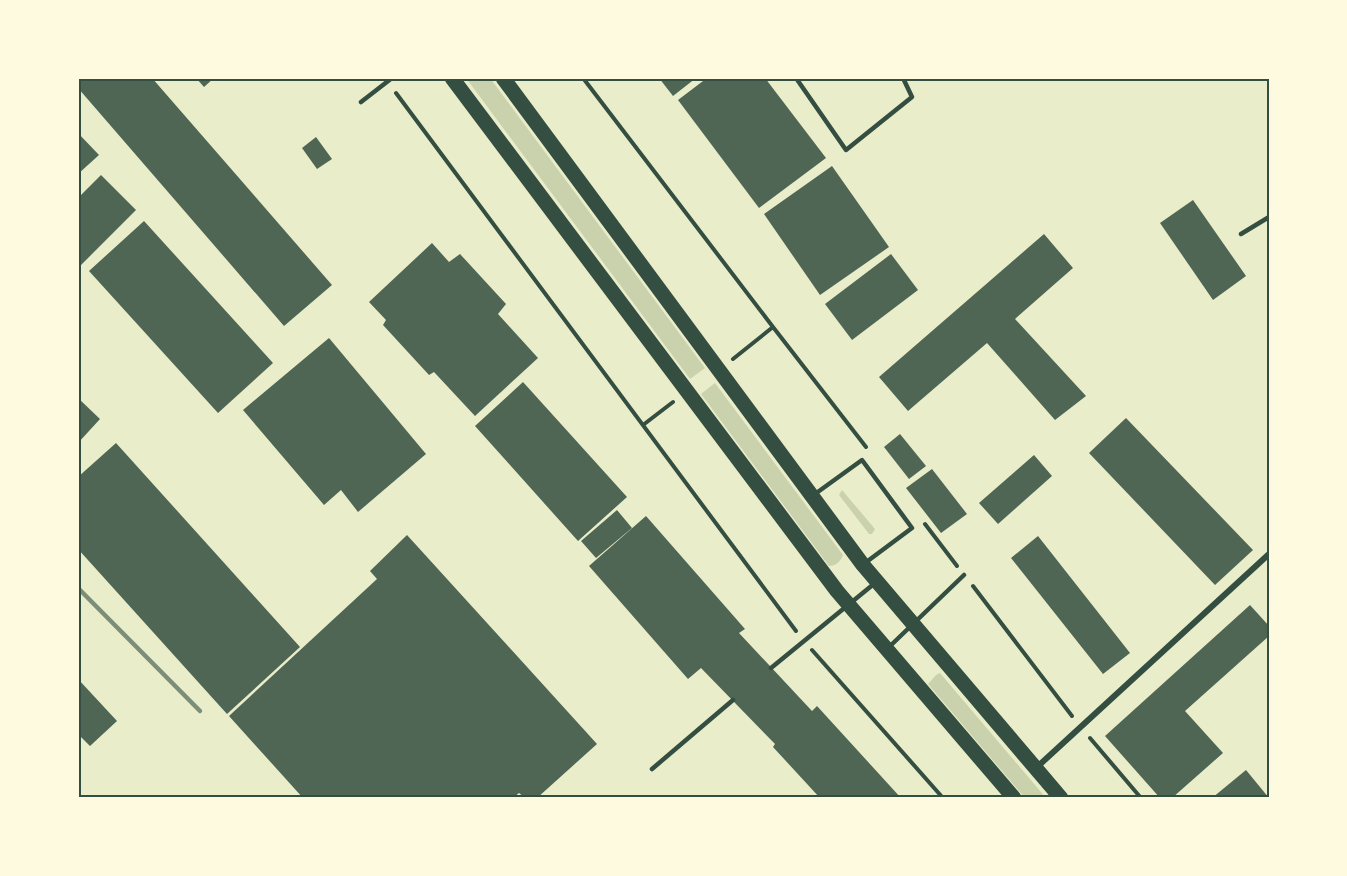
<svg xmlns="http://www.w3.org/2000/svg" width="1347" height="876" font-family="'Times New Roman',serif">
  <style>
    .green { fill: #cad2ad }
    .building { fill: #4f6655 }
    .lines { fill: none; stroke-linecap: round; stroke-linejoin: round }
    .path { stroke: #344e41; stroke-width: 4 }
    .service { stroke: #344e41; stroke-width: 4.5 }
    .minor { stroke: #344e41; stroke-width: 6 }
    .primary { stroke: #344e41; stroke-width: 15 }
    .rail { stroke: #7c8e77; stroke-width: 4.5 }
    .neatline { fill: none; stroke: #344e41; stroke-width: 2 }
  </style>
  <rect width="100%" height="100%" fill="#e9edc9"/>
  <!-- green -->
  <path class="green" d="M466 78H490L705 368 690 379Z
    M715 383 843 555C840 562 836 566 829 566L701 394Z
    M842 490 875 529 872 534H869L839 495Z
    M940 673 1046 798H1025L928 684 936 675Z"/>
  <!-- building -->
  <path class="building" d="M78 78H152L332 285 284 326 78 88Z
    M196 78H214L204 87Z
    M659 78H696L673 96Z
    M707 78H765L826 158 759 208 678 100Z
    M78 133 99 155 78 174Z
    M316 137 332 159 317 169 302 148Z
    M832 166 889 247 820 295 764 214Z
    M101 175 136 210 78 268V198Z
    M1193 200 1246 276 1213 300 1160 223Z
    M144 221 273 363 218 413 89 271Z
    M1044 234 1073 268 1015 319 1086 396 1055 420 987 343 908 411 879 377Z
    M432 243 449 262 460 254 506 304 498 314 538 358 475 416 434 372 429 375 383 325 386 320 369 302Z
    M891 254 918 290 852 340 825 304Z
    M329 338 426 454 358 512 341 490 324 505 243 410Z
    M523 382 627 497 578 541 475 426Z
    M78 398 100 419 78 443Z
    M1126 418 1253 550 1215 585 1089 453Z
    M900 434 926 466 909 479 884 447Z
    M116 443 300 647 227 714 78 549V477Z
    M1034 455 1052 476 998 524 979 503Z
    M932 469 967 514 941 533 906 488Z
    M617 510 632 528 596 558 581 541Z
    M646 516 745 629 739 633 812 711 817 706 901 798H820L773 747 775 744 701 668 688 679 589 566Z
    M407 535 597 744 537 798H525L519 793 513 798H303L229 716 377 579 370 571Z
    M1038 536 1130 653 1103 674 1011 558Z
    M1250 605 1269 626V636L1185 711 1223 753 1172 798H1160L1105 736Z
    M78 679 117 721 90 746 78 734Z
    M1246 770 1269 798H1212Z"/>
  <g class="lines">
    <!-- path -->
    <path class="path" d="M583 78 773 327
      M396 93 796 631
      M733 359 773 327 866 447
      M643 425 673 402
      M925 524 957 566
      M973 586 1072 716
      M812 650 943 798
      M1090 738 1141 798"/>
    <!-- service -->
    <path class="service" d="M796 78 846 150 912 97 903 78
      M361 102 392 78
      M1241 234 1269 217
      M815 494 862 460 912 528 865 563
      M888 648 964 575
      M771 668 875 583
      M652 769 733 700"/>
    <!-- minor -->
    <path class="minor" d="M1036 768 1269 554"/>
    <!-- primary -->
    <path class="primary" d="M452 78 837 591 1014 798
      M503 78 863 565 1061 798"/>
    <!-- rail -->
    <path class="rail" d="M78 588 200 711"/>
  </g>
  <!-- border -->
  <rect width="1347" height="876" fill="none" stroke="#fefae0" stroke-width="159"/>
  <rect x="80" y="80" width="1188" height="716" class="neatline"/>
</svg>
